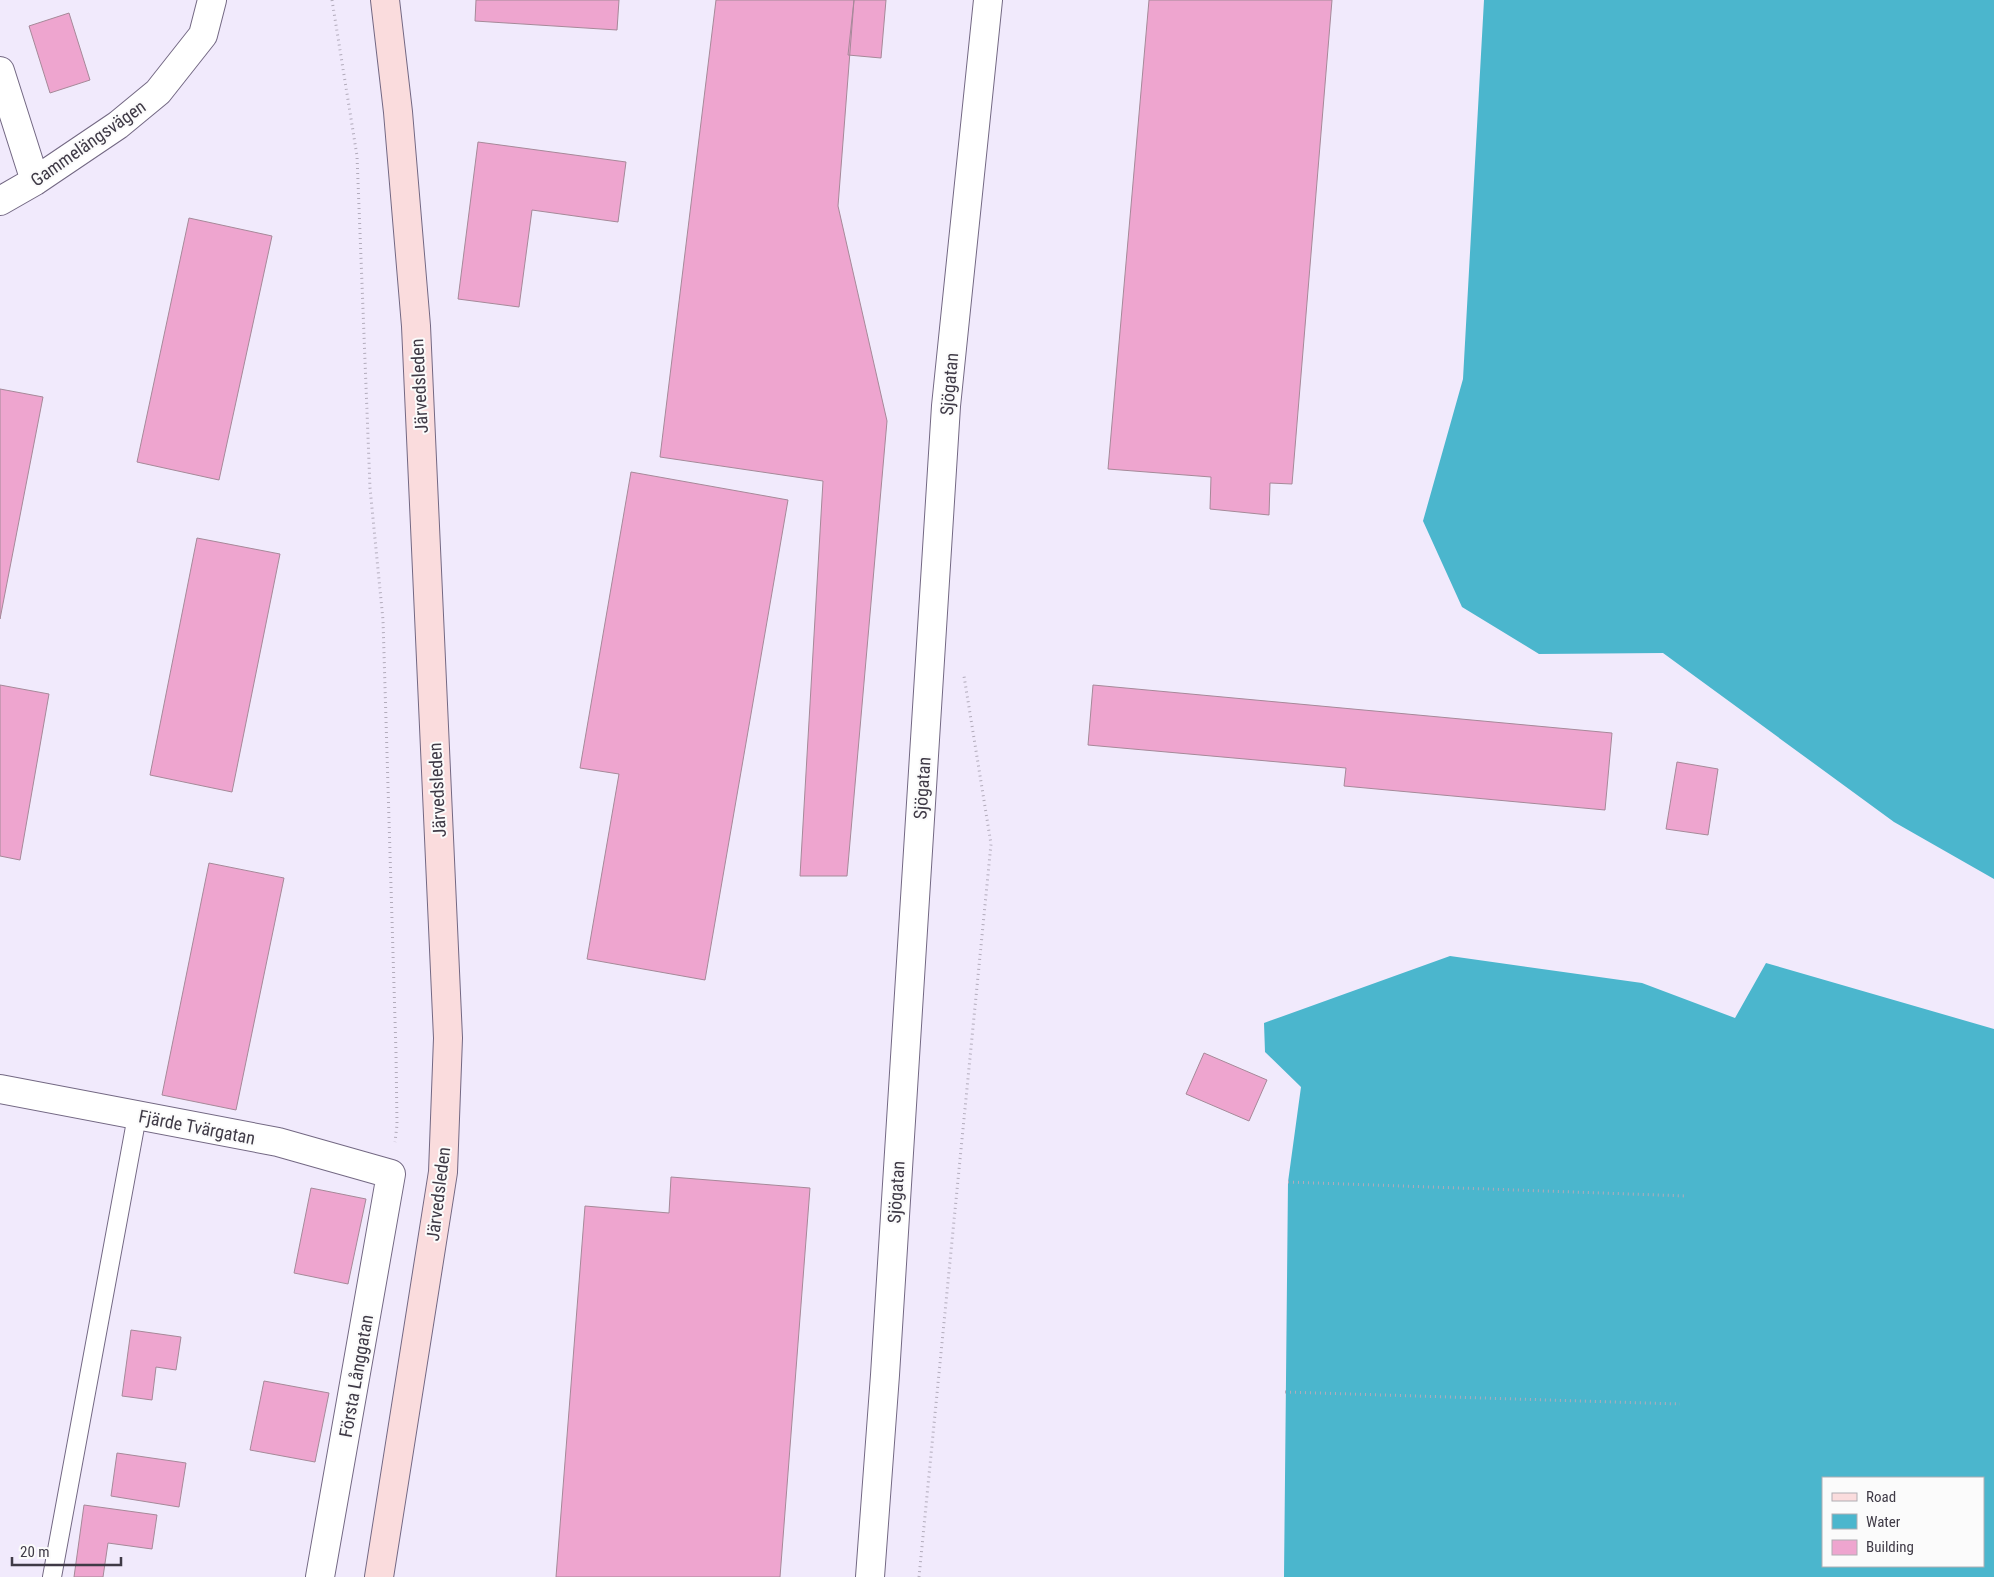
<svg xmlns="http://www.w3.org/2000/svg" width="1994" height="1577" font-family="'Roboto Condensed',sans-serif">
  <style>
    .water { fill: #4bb6cd; fill-rule: evenodd }
    .building { fill: #eea5cf; stroke: #a68999 }
    .lines { fill: none; stroke-linecap: round; stroke-linejoin: round }
    .lane-casing { stroke: #736883; stroke-width: 20 }
    .street-casing { stroke: #736883; stroke-width: 30 }
    .secondary-casing { stroke: #736883; stroke-width: 30 }
    .path { stroke: #b2abbb; stroke-width: 3; stroke-dasharray: 1 4; stroke-linecap: butt }
    .lane { stroke: #fff; stroke-width: 18 }
    .street { stroke: #fff; stroke-width: 28 }
    .secondary { stroke: #fadcdd; stroke-width: 28 }
    .labels { text-anchor: middle; dominant-baseline: central; stroke-width: 4; stroke-linejoin: round; paint-order: stroke }
    .street-label { font-size: 18px; fill: #3f3a46; stroke: #fbfbfb }
  </style>
  <rect width="100%" height="100%" fill="#f1eafc"/>
  <!-- water -->
  <path class="water" d="M1484 0H1994V879L1894 822 1663 653 1539 654 1462 607 1423 521 1463 379Z
    M1450 956 1642 983 1735 1018 1766 963 1994 1029V1577H1284L1288 1182 1301 1087 1265 1052 1264 1023ZM1983 1478V1566H1823V1478Z"/>
  <!-- building -->
  <path class="building" d="M476 0H619L617 30 475 21Z
    M716 0H854L838 206 887 421 847 876H800L823 481 660 457Z
    M854 0H886L881 58 848 55Z
    M1149 0H1332L1292 484 1270 483 1269 515 1210 509 1211 477 1108 469Z
    M69 13 90 80 50 93 29 26Z
    M478 142 626 162 618 222 532 210 519 307 458 299Z
    M189 218 272 236 219 480 137 462Z
    M0 389 43 397 0 619Z
    M631 472 788 500 705 980 587 959 619 774 580 768Z
    M197 538 280 554 232 792 150 775Z
    M0 685 49 694 20 860 0 856Z
    M1093 685 1612 733 1605 810 1344 786 1346 768 1088 745Z
    M1677 762 1718 769 1708 835 1666 829Z
    M209 863 284 878 236 1110 162 1095Z
    M1204 1053 1267 1080 1249 1121 1186 1094Z
    M671 1177 810 1188 780 1577H556L585 1206 669 1213Z
    M311 1188 366 1199 348 1284 294 1273Z
    M131 1330 181 1337 176 1370 156 1367 152 1400 122 1396Z
    M264 1381 329 1393 315 1462 250 1450Z
    M117 1453 186 1463 179 1507 111 1496Z
    M84 1505 157 1515 152 1549 108 1543 103 1577H74Z"/>
  <g class="lines">
    <!-- lane casing -->
    <g class="lane-casing">
      <path id="lane" d="M52 1577 137 1116"/>
    </g>
    <!-- street casing -->
    <g class="street-casing">
      <path id="street" d="M0 71 35 181
        M0 201 35 181 118 125 158 92 203 35 212 0
        M0 1089 278 1142 391 1174 320 1577
        M870 1577 885 1375 946 406 988 0"/>
    </g>
    <!-- secondary casing -->
    <g class="secondary-casing">
      <path id="secondary" d="M379 1577 443 1172 448 1038 416 326 398 112 385 0"/>
    </g>
    <!-- path -->
    <path class="path" d="M332 0 357 156 370 488 383 620 396 1053 397 1125 395 1142
      M1288 1182 1687 1196
      M1285 1392 1680 1404
      M919 1577 991 844 964 676"/>
    <!-- lane -->
    <use href="#lane" class="lane"/>
    <!-- street -->
    <use href="#street" class="street"/>
    <!-- secondary -->
    <use href="#secondary" class="secondary"/>
  </g>
  <g class="labels">
    <!-- street labels -->
    <g class="street-label">
      <text transform="translate(88 143) rotate(-35)">Gammelängsvägen</text>
      <text transform="translate(949 384) rotate(-85)">Sjögatan</text>
      <text transform="translate(419 386) rotate(-93)">Järvedsleden</text>
      <text transform="translate(922 788) rotate(-86)">Sjögatan</text>
      <text transform="translate(437 790) rotate(-93)">Järvedsleden</text>
      <text transform="translate(197 1127) rotate(11)">Fjärde Tvärgatan</text>
      <text transform="translate(896 1192) rotate(-86)">Sjögatan</text>
      <text transform="translate(438 1194) rotate(-83)">Järvedsleden</text>
      <text transform="translate(356 1376) rotate(-80)">Första Långgatan</text>
    </g>
  </g>
  <!-- legend -->
  <rect x="1822" y="1477" width="162" height="90" fill="#fbfbfb" stroke="#b0aeb3"/>
  <rect x="1832" y="1493" width="25" height="8" fill="#fadcdd" stroke="#b0aeb3"/>
  <text x="1866" y="1502" font-size="15" fill="#3f3a46">Road</text>
  <rect x="1832" y="1514" width="25" height="15" fill="#4bb6cd" stroke="#b0aeb3"/>
  <text x="1866" y="1527" font-size="15" fill="#3f3a46">Water</text>
  <rect x="1832" y="1540" width="25" height="15" fill="#eea5cf" stroke="#b0aeb3"/>
  <text x="1866" y="1552" font-size="15" fill="#3f3a46">Building</text>
  <!-- scale -->
  <path d="M12 1557v8h109v-8" fill="none" stroke="#3f3a46" stroke-width="2.5"/>
  <text x="20" y="1557" font-size="15" fill="#3f3a46" stroke="#fbfbfb" stroke-width="4" paint-order="stroke">20 m</text>
</svg>
